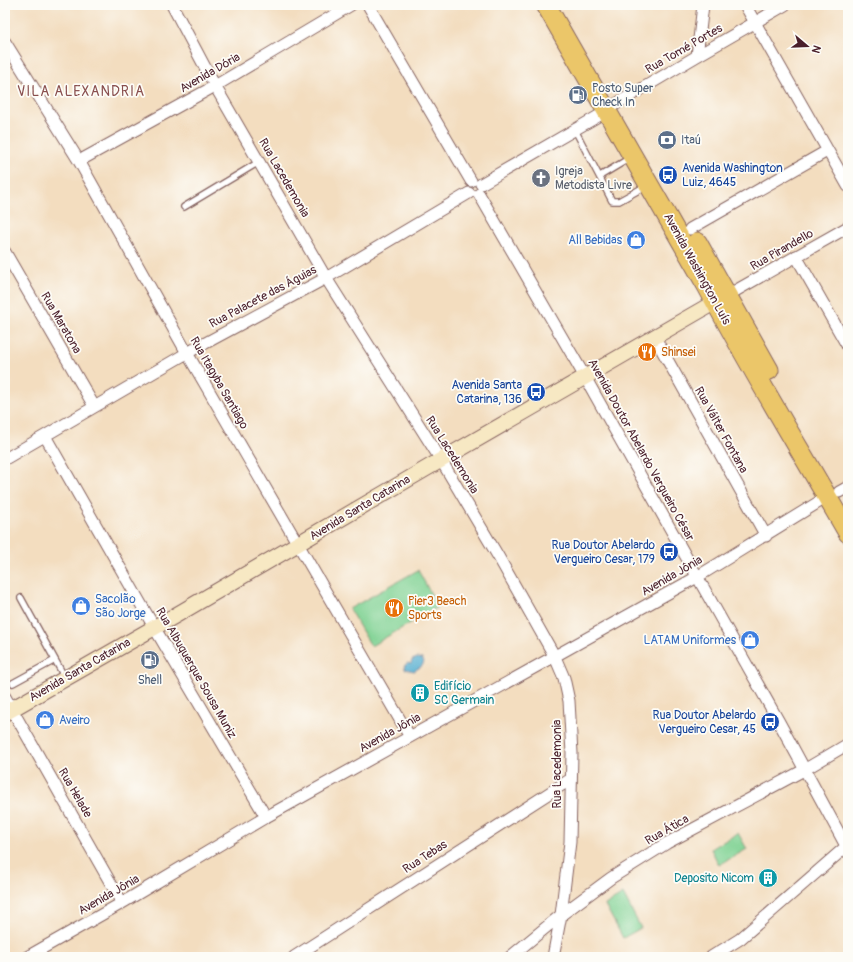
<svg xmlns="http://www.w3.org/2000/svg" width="853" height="962" font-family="Pangolin,sans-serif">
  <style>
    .green { fill: #7fd293; stroke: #64785f }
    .water { fill: #52add0; stroke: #4e667e }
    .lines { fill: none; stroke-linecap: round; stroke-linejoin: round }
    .lane-casing { stroke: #85625f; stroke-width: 8 }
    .street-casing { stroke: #85625f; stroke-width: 13 }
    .secondary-casing { stroke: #85625f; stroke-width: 17 }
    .highway-casing { stroke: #85625f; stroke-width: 21 }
    .lane { stroke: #fff; stroke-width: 5.5 }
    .street { stroke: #fff; stroke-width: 11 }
    .secondary { stroke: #f7e8c3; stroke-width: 15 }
    .highway { stroke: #ebc669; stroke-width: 19 }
    .labels { text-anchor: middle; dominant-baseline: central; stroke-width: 3.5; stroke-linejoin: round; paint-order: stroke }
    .street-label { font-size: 12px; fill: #4a1f2b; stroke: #fdfcf7 }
    .service-label { font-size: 12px; fill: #4e5e75; stroke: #fdfcf7; text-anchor: start }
    .transit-label { font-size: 12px; fill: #164399; stroke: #fdfcf7; text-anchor: end }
    .worship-label { font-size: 12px; fill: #5b616d; stroke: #fdfcf7; text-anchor: start }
    .shop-label { font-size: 12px; fill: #366cbe; stroke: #fdfcf7; text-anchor: end }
    .food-label { font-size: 12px; fill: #c56008; stroke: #fdfcf7; text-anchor: start }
    .culture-label { font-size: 12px; fill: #0d838f; stroke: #fdfcf7; text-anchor: start }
    .quarter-label { font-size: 14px; letter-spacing: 1px; fill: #894f4e; stroke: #fdfcf7 }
  </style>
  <rect width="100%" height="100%" fill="#fdfcf7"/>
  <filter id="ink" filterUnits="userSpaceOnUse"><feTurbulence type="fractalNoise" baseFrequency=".025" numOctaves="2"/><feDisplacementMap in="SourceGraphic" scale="8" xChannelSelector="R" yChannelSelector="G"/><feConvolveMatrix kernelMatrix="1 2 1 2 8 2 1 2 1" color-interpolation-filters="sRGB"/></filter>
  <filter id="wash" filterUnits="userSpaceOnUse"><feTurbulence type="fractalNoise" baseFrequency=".012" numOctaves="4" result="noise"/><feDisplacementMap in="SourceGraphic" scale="16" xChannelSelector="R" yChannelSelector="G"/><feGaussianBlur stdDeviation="0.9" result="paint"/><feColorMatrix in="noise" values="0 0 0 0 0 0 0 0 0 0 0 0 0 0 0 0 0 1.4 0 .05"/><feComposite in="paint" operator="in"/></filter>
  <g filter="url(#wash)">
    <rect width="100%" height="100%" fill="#f3ddbf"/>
    <!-- green -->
    <path class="green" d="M418 570 438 607 371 646 349 609Z
      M738 833 747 849 719 865 711 849Z
      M623 894 641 928 623 938 605 905Z"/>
    <!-- water -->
    <path class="water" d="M417 658 422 659 424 662 422 666 414 671 405 669 404 666 408 663 411 664 412 660Z"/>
  </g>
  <g filter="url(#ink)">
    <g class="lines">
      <!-- lane casing -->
      <g class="lane-casing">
        <path id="lane" d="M575 130 612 201H619L646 186
          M600 176 630 158
          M184 207 259 162
          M21 598 65 678
          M13 683 55 660"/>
      </g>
      <!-- street casing -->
      <g class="street-casing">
        <path id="street" d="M172 5 215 86 326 278 441 460 498 556 555 657 564 678 569 701 572 753 570 842 561 915 553 957
          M368 5 471 181
          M745 5 848 186
          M5 42 79 161 187 353 410 737
          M697 56 703 5
          M616 104 697 56 785 5
          M79 161 215 86 351 5
          M481 184 607 111
          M479 194 585 377 779 722 846 846
          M690 229 827 151
          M5 252 94 406
          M796 256 848 347
          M728 295 848 227
          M654 336 766 536
          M45 436 154 627 266 817
          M5 459 187 353 326 278 469 193
          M839 492 848 487
          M5 697 122 903
          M27 957 122 903 266 817 697 577 827 497
          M294 957 571 779
          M510 957 561 915 611 878 667 843 804 770 848 744
          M711 957 740 939 848 845"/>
      </g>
      <!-- secondary casing -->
      <g class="secondary-casing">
        <path id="secondary" d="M5 713 178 614 429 467 715 302"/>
      </g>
      <!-- highway casing -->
      <g class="highway-casing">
        <path id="highway" d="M546 5 707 286C751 370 801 451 848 533
          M697 242 769 370"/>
      </g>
      <!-- lane -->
      <use href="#lane" class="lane"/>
      <!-- street -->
      <use href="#street" class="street"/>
      <!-- secondary -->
      <use href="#secondary" class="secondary"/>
      <!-- highway -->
      <use href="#highway" class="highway"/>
    </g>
  </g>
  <!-- icons -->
  <defs>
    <g id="fuel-disc" transform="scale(1)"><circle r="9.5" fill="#5c6f8a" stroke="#fdfcf7"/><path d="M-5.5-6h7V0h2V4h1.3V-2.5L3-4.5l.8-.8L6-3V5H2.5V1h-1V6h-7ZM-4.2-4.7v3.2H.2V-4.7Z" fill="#fff"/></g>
    <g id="bank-disc" transform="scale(1)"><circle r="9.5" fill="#5c6f8a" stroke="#fdfcf7"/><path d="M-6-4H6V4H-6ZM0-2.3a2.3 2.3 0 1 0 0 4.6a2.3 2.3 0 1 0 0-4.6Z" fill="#fff"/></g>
    <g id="bus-disc" transform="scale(1)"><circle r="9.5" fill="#1a4fb4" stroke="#fdfcf7"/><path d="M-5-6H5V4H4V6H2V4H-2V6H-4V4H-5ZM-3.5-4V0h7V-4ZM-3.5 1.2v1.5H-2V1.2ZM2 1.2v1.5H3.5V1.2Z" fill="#fff"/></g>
    <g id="church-disc" transform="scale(1)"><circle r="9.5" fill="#6b7280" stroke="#fdfcf7"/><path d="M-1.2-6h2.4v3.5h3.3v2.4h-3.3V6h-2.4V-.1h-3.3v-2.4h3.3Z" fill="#fff"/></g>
    <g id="shop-disc" transform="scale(1)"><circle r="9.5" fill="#3f7fe0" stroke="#fdfcf7"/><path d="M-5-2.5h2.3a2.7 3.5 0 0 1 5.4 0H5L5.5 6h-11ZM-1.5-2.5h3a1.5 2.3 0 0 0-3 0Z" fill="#fff"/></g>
    <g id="restaurant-disc" transform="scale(1)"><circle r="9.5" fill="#e8710a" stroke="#fdfcf7"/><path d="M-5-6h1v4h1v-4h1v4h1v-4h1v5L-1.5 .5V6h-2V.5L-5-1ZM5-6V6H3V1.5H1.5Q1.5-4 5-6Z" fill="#fff"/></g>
    <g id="building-disc" transform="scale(1)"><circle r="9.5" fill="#0f9aa8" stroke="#fdfcf7"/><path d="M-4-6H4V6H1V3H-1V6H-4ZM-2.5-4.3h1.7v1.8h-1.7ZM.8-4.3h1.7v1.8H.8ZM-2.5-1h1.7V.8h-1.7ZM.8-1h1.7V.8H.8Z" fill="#fff"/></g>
  </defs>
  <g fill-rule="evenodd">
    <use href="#fuel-disc" x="578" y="95"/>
    <use href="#bank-disc" x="667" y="140"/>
    <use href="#bus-disc" x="668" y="175"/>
    <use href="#church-disc" x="541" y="178"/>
    <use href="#shop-disc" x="636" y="240"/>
    <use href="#restaurant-disc" x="647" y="352"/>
    <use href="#bus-disc" x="536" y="392"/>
    <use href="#bus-disc" x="669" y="552"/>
    <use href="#shop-disc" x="81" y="606"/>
    <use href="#restaurant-disc" x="394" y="608"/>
    <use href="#shop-disc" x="750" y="640"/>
    <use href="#fuel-disc" x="150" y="660"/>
    <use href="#building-disc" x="420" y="693"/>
    <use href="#shop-disc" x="45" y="720"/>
    <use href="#bus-disc" x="770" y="722"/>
    <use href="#building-disc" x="768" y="878"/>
  </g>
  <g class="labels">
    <!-- street labels -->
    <g class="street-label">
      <text transform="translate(684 49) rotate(-30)">Rua Tomé Portes</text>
      <text transform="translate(210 73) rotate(-30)">Avenida Dória</text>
      <text transform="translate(284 178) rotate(60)">Rua Lacedemonia</text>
      <text transform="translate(782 250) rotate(-30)">Rua Pirandello</text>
      <text transform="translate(697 269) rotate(61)">Avenida Washington Luís</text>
      <text transform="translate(263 297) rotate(-28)">Rua Palacete das Águias</text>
      <text transform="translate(61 323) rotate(60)">Rua Maratona</text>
      <text transform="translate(219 383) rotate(60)">Rua Itagyba Santiago</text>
      <text transform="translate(721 430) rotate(61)">Rua Válter Fontana</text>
      <text transform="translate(641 450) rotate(61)">Avenida Doutor Abelardo Vergueiro César</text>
      <text transform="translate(452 455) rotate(58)">Rua Lacedemonia</text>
      <text transform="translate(360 508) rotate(-31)">Avenida Santa Catarina</text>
      <text transform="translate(672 576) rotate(-30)">Avenida Jônia</text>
      <text transform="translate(80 670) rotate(-30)">Avenida Santa Catarina</text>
      <text transform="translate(196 673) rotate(60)">Rua Albuquerque Sousa Muniz</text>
      <text transform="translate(390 733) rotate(-29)">Avenida Jônia</text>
      <text transform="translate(557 764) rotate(-90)">Rua Lacedemonia</text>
      <text transform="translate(75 793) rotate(60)">Rua Helade</text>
      <text transform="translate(667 830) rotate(-30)">Rua Ática</text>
      <text transform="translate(425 857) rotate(-33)">Rua Tebas</text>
      <text transform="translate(109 895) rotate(-30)">Avenida Jônia</text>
    </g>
    <!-- service labels -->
    <g class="service-label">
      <text x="592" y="88">Posto Super<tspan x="592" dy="14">Check In</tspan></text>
      <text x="681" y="140">Itaú</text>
      <text x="150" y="680" text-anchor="middle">Shell</text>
    </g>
    <!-- transit labels -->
    <g class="transit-label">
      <text x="682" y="168" text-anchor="start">Avenida Washington<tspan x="682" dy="14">Luiz, 4645</tspan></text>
      <text x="522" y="385">Avenida Santa<tspan x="522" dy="14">Catarina, 136</tspan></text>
      <text x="655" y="545">Rua Doutor Abelardo<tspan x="655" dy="14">Vergueiro Cesar, 179</tspan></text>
      <text x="756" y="715">Rua Doutor Abelardo<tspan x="756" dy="14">Vergueiro Cesar, 45</tspan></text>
    </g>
    <!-- worship labels -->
    <g class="worship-label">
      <text x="555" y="171">Igreja<tspan x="555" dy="14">Metodista Livre</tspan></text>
    </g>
    <!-- shop labels -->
    <g class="shop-label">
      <text x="622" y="240">All Bebidas</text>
      <text x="95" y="599" text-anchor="start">Sacolão<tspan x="95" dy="14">São Jorge</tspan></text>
      <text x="736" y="640">LATAM Uniformes</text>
      <text x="59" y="720" text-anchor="start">Aveiro</text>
    </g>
    <!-- food labels -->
    <g class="food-label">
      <text x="661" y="352">Shinsei</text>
      <text x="408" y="601">Pier3 Beach<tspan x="408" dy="14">Sports</tspan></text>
    </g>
    <!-- culture labels -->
    <g class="culture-label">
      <text x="434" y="686">Edifício<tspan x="434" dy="14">SC Germain</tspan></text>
      <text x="754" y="878" text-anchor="end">Deposito Nicom</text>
    </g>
    <!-- quarter labels -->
    <g class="quarter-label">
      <text x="81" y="91">VILA ALEXANDRIA</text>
    </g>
  </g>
  <!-- margin -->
  <rect width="853" height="962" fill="none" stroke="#fdfcf7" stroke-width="20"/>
  <!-- north arrow -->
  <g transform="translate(807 46) rotate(109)" stroke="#fdfcf7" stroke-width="3" paint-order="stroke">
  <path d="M0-3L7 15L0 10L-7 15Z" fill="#4a1f2b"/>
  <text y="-6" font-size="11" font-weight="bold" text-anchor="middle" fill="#4a1f2b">N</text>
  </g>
</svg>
